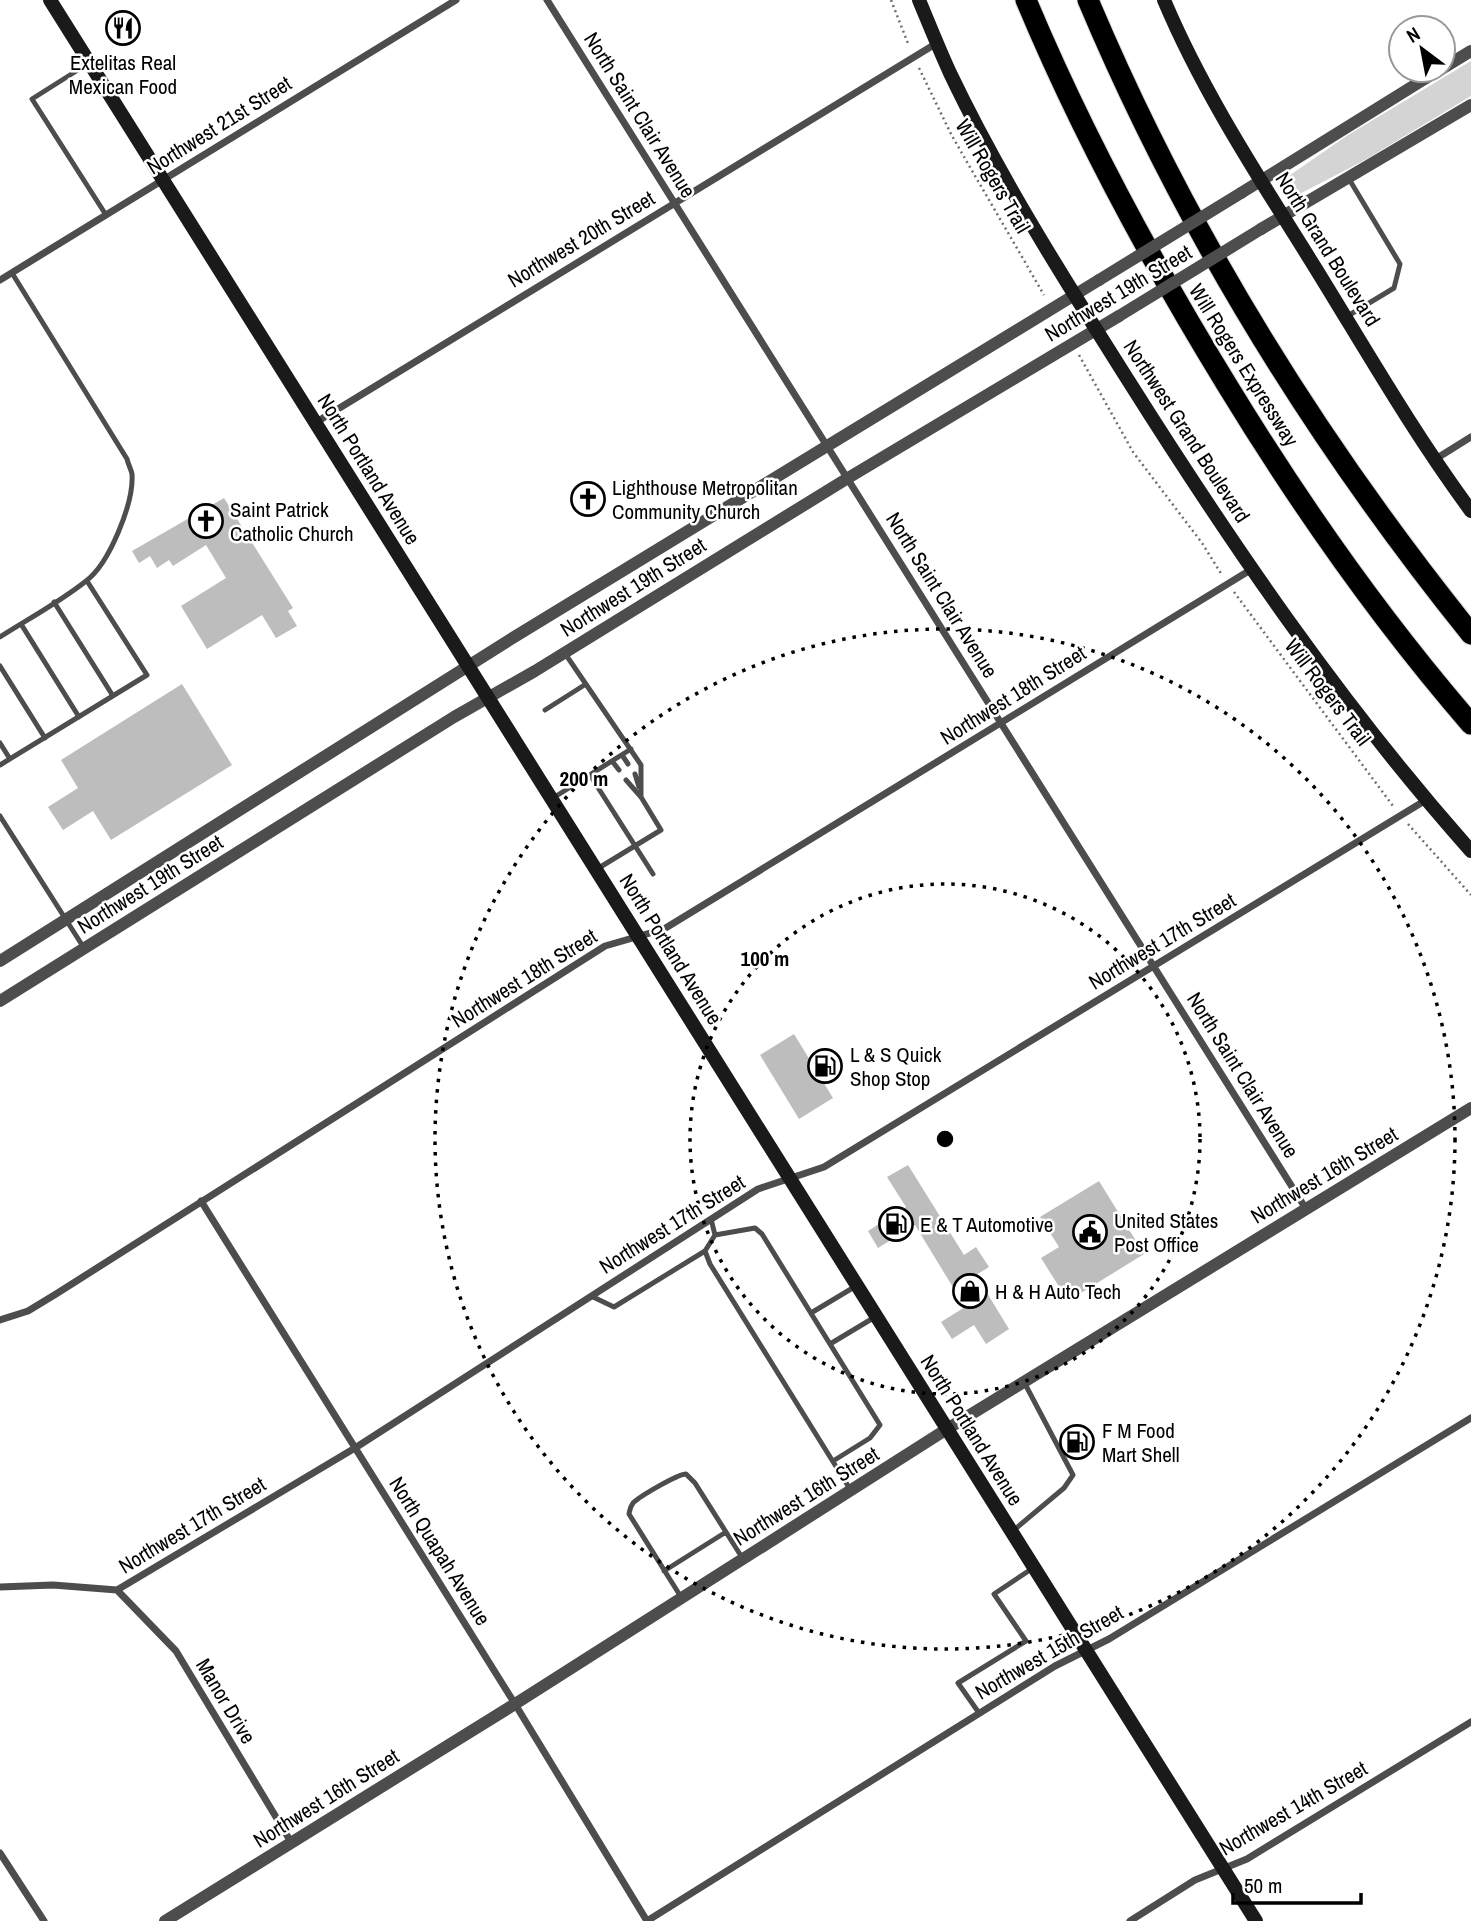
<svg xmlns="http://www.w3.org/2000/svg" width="1471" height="1921" font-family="'Archivo Narrow',sans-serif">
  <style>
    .green { fill: #d4d4d4 }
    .building { fill: #bdbdbd }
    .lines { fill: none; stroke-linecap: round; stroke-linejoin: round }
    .motorway-casing { stroke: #dbdbdb; stroke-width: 23 }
    .path { stroke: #6f6f6f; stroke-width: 2.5; stroke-dasharray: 2 3.5; stroke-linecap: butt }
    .service { stroke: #4d4d4d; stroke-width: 5 }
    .minor { stroke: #4d4d4d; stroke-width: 7 }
    .tertiary { stroke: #4d4d4d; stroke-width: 12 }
    .secondary { stroke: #1a1a1a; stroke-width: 14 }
    .motorway { stroke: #000; stroke-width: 21 }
    .tertiary-bridge { stroke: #4d4d4d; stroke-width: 12 }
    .ring { fill: none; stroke: #000; stroke-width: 3.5; stroke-dasharray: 3.5 7 }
    .labels { text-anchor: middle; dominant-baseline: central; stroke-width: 5; stroke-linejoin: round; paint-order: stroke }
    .poi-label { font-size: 21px; fill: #000; stroke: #fff; text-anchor: start }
    .street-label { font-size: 21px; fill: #000; stroke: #fff }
    .centre { fill: #000; stroke: #fff; stroke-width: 3.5 }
    .ring-label { font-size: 21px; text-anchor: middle; font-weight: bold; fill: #000; stroke: #fff; stroke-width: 5; stroke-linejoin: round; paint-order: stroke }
  </style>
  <rect width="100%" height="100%" fill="#fff"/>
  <!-- green -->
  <path class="green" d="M1471 61V96L1365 160 1290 199 1287 198 1280 182 1348 135Z"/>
  <!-- building -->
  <path class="building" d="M224 498 293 608 288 611 297 626 276 638 262 615 207 649 181 606 226 578 206 545 173 566 169 560 157 568 150 556 139 563 132 551Z
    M182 684 232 765 111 840 93 811 63 830 48 807 78 788 61 760Z
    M794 1034 833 1098 799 1119 760 1055Z
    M908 1165 964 1255 976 1247 989 1267 976 1275 1009 1329 986 1344 974 1325 952 1339 941 1322 965 1307 915 1225 878 1248 868 1231 906 1207 887 1177Z
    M1099 1181 1144 1254 1068 1301 1041 1258 1059 1247 1040 1217Z"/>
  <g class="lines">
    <!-- motorway casing -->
    <g class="motorway-casing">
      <path id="motorway" d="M1026 0C1082 134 1151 261 1227 385 1299 503 1380 619 1471 724
        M1088 0C1184 228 1316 441 1471 634"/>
    </g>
    <!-- path -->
    <path class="path" d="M891 0 909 46
      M919 68 952 136 1044 295
      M1079 355 1133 452 1202 543 1222 575
      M1234 592 1393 806
      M1408 824 1471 895"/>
    <!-- service -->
    <path class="service" d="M89 63 32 99 106 215
      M1346 317 1394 288 1400 264 1349 179
      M54 602 113 696
      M21 624 79 717
      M0 637C28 619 60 602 86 581 109 564 134 503 132 474 131 469 128 464 127 459L12 273
      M564 652 641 765V797
      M0 666 45 738
      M545 710 586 684
      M0 743 10 759
      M622 755 628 764
      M612 761 619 770
      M0 765 147 675 87 581
      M635 774 639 787
      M590 775 653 874
      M553 798 631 749
      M0 816 84 948
      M597 869 661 830 641 797 626 780
      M711 1219 715 1235 705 1251 710 1264 850 1489
      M715 1235 755 1228 762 1234 880 1425 870 1438 833 1461
      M591 1296 614 1307 705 1251
      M811 1313 856 1286
      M830 1344 875 1317
      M1014 1530 1064 1488 1073 1475 1024 1382
      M664 1571 726 1532
      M681 1597 629 1514C630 1509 630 1507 633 1503 640 1496 678 1474 686 1474L695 1483 743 1559
      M979 1713 958 1683 1026 1641 994 1594 1033 1568"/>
    <!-- minor -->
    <path class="minor" d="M547 0 1306 1209
      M0 280 456 0
      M315 423 937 43
      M1434 460 1471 437
      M201 1201 515 1704 647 1921
      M0 1320 28 1311 56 1294 605 946 664 929 1252 569
      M0 1587 53 1585 117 1590 355 1448 758 1189 824 1167 1426 800
      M117 1590 176 1651 291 1842
      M0 1853 44 1921
      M647 1921 1055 1666 1109 1639 1471 1418
      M1130 1921 1195 1880 1247 1859 1471 1722"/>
    <!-- tertiary -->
    <path class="tertiary" d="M1443 68 1471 51
      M1241 193 1439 70
      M1261 229 1471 105
      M0 961 511 639 1099 280
      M0 1001 454 717 535 671 848 478 1119 316
      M165 1921 515 1704 947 1429 1471 1108"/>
    <!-- secondary -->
    <path class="secondary" d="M50 0 1256 1921
      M919 0C929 24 939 49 950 73 1000 178 1066 282 1128 380 1232 545 1342 706 1471 851
      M1164 0C1204 95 1262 182 1316 269 1366 350 1414 434 1471 511"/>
    <!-- motorway -->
    <use href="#motorway" class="motorway"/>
    <!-- tertiary-bridge -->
    <path class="tertiary-bridge" d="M1099 280 1241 193
      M1119 316 1261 229"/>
  </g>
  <!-- distance rings -->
  <g class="ring">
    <circle cx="945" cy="1139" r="255"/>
    <circle cx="945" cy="1139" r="510"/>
  </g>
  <!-- icons -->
  <defs>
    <g id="restaurant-ring" transform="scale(1.75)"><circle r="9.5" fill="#fff" stroke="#000" stroke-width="1.5"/><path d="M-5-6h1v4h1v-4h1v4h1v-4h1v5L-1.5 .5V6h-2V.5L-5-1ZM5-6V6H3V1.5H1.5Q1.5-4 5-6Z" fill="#000"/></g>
    <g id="church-ring" transform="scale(1.75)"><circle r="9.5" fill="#fff" stroke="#000" stroke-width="1.5"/><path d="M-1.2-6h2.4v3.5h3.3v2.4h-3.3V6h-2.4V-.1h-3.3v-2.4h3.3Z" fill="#000"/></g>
    <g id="fuel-ring" transform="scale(1.75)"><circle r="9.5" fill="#fff" stroke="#000" stroke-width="1.5"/><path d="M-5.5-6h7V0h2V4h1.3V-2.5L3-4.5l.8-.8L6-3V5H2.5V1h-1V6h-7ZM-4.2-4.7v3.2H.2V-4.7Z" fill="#000"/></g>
    <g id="civic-ring" transform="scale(1.75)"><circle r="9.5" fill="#fff" stroke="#000" stroke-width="1.5"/><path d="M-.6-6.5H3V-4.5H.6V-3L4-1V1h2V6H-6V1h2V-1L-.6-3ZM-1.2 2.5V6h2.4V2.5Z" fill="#000"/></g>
    <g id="shop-ring" transform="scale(1.75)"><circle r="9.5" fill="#fff" stroke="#000" stroke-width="1.5"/><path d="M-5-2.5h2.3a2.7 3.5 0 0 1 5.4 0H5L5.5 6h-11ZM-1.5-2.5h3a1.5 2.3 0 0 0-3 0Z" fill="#000"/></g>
  </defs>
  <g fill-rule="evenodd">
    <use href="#restaurant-ring" x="123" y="28"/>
    <use href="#church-ring" x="588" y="499"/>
    <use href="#church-ring" x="206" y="521"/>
    <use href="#fuel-ring" x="825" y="1066"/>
    <use href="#fuel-ring" x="896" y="1224"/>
    <use href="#civic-ring" x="1090" y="1232"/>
    <use href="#shop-ring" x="970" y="1291"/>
    <use href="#fuel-ring" x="1077" y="1442"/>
  </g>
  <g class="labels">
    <!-- poi labels -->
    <g class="poi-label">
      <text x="123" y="62" text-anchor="middle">Extelitas Real<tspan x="123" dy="24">Mexican Food</tspan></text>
      <text x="612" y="487">Lighthouse Metropolitan<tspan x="612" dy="24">Community Church</tspan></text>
      <text x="230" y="509">Saint Patrick<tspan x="230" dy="24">Catholic Church</tspan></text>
      <text x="850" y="1054">L &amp; S Quick<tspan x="850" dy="24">Shop Stop</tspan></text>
      <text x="1114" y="1220">United States<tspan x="1114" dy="24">Post Office</tspan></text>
      <text x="920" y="1224">E &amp; T Automotive</text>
      <text x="995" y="1291">H &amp; H Auto Tech</text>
      <text x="1102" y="1430">F M Food<tspan x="1102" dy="24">Mart Shell</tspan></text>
    </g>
    <!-- street labels -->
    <g class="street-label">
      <text transform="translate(640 115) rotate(58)">North Saint Clair Avenue</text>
      <text transform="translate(219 125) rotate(-32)">Northwest 21st Street</text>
      <text transform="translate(993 176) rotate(60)">Will Rogers Trail</text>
      <text transform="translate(581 239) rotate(-31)">Northwest 20th Street</text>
      <text transform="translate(1328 249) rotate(58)">North Grand Boulevard</text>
      <text transform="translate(1118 293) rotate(-31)">Northwest 19th Street</text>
      <text transform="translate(1244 365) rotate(58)">Will Rogers Expressway</text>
      <text transform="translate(1187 431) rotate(57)">Northwest Grand Boulevard</text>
      <text transform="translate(369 469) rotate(58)">North Portland Avenue</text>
      <text transform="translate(633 587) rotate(-32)">Northwest 19th Street</text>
      <text transform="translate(942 595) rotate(58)">North Saint Clair Avenue</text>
      <text transform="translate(1328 692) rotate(53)">Will Rogers Trail</text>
      <text transform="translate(1013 695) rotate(-32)">Northwest 18th Street</text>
      <text transform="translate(150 884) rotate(-32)">Northwest 19th Street</text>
      <text transform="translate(1162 941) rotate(-31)">Northwest 17th Street</text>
      <text transform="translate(671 949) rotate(58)">North Portland Avenue</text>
      <text transform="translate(524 978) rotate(-32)">Northwest 18th Street</text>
      <text transform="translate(1243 1075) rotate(58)">North Saint Clair Avenue</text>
      <text transform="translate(1324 1175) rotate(-31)">Northwest 16th Street</text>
      <text transform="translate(672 1224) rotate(-32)">Northwest 17th Street</text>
      <text transform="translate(972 1430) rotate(58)">North Portland Avenue</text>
      <text transform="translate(806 1496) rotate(-32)">Northwest 16th Street</text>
      <text transform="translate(192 1525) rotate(-31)">Northwest 17th Street</text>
      <text transform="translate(440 1551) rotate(58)">North Quapah Avenue</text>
      <text transform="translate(1049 1652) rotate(-30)">Northwest 15th Street</text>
      <text transform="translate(226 1701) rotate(59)">Manor Drive</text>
      <text transform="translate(326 1798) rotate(-32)">Northwest 16th Street</text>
      <text transform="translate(1293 1808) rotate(-30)">Northwest 14th Street</text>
    </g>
  </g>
  <circle cx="945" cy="1139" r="10" class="centre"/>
  <g class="ring-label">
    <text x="584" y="786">200 m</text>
    <text x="765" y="966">100 m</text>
  </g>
  <!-- north arrow -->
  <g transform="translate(1422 49) rotate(328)"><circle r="33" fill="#ffffff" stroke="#999999" stroke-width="2"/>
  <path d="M0-5L12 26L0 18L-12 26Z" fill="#000000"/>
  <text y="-10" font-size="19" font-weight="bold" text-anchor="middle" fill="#000000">N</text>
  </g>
  <!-- scale -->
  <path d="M1233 1893v10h128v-10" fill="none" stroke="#000000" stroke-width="3.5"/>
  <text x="1244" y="1893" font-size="21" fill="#000000" stroke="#ffffff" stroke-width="5" paint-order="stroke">50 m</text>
</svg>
